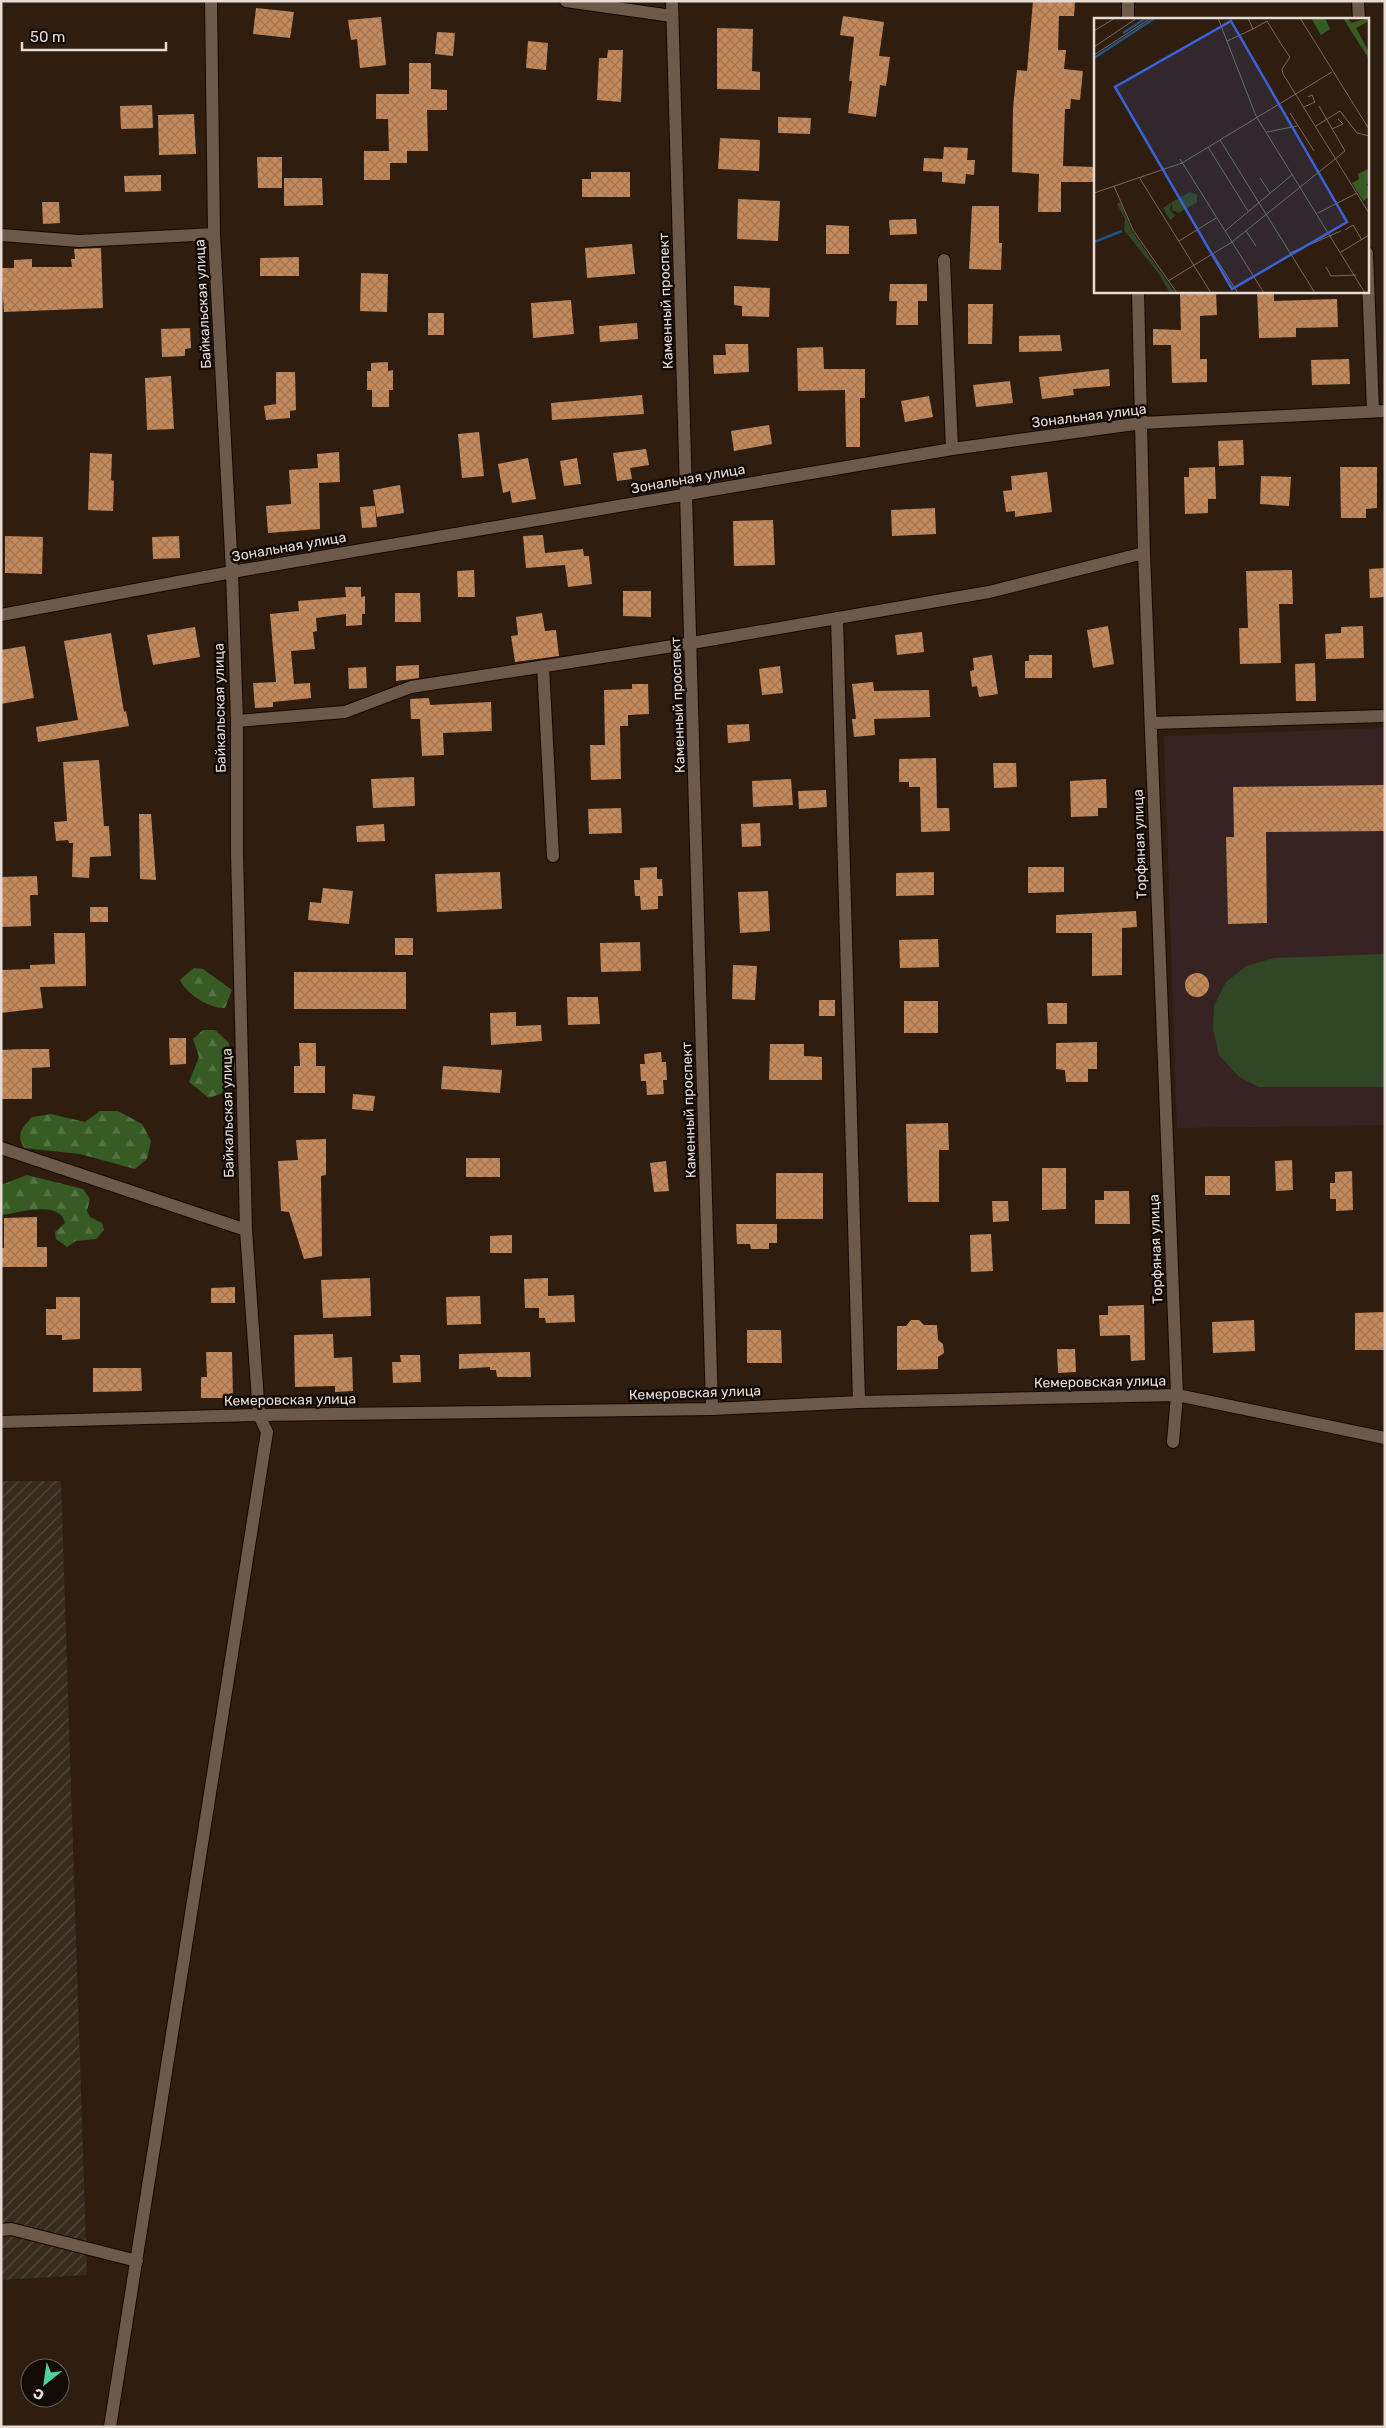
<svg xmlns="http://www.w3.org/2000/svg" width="1386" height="2428" font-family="Rubik,sans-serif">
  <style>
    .industrial { fill: url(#industrial-furrows) }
    .education { fill: #372422 }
    .green { fill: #304625 }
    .forest { fill: url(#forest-firs) }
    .building { fill: url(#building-cross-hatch) }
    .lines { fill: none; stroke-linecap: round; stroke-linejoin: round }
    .minor-casing { stroke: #160700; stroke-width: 14 }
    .minor { stroke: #6e5a4b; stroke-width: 12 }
    .labels { text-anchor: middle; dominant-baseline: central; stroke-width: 5; stroke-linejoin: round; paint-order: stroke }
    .street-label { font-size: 14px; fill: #e7dbd3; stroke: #110a05 }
    .inset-river { fill: none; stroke: #1e5483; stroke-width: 2.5 }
    .inset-road { fill: none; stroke: #796a5e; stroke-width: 1 }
    .view { fill: #3b63d7; fill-opacity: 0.15; stroke: #3b63d7; stroke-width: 2.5 }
    .inset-edge { fill: none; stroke: #e7dbd3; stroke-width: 2.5 }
  </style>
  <defs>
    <pattern id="industrial-furrows" width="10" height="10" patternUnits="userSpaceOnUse" patternTransform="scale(1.25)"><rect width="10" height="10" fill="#382a1d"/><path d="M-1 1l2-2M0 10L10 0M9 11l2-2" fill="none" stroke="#55483d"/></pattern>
    <pattern id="forest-firs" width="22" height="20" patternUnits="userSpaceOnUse" patternTransform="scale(1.25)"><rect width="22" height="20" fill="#365c23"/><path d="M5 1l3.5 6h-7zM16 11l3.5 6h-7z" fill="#537342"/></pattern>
    <pattern id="building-cross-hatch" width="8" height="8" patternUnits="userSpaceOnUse" patternTransform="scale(1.25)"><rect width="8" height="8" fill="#c58a5c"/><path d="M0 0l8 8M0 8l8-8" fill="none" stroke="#9f7453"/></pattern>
  </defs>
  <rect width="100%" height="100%" fill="#2f1e10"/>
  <!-- industrial -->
  <path class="industrial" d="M1 1481H61L87 2275 1 2280Z"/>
  <!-- education -->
  <path class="education" d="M1385 728V1125L1177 1128 1164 736Z"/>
  <!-- green -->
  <path class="green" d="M1385 954V1087H1259L1239 1077 1219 1055 1213 1029 1214 1006 1226 982 1246 966 1274 958Z"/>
  <!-- forest -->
  <path class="forest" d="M194 968 203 969 232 990 225 1008C210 1009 186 994 180 980Z
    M203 1030H215L229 1043 236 1068 228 1091 209 1098 189 1082 199 1057 193 1039Z
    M100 1111H118L142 1124 151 1141 147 1159 135 1169 80 1154 24 1148C16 1134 22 1128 32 1117L51 1114 85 1122Z
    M27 1175 83 1189 90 1199 87 1211 90 1217 102 1223 104 1230 96 1239 76 1241 67 1247 56 1239 55 1232 65 1223C60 1199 19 1213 1 1215V1185Z"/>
  <!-- building -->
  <path class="building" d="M1033 1H1075L1074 16H1059L1058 50H1066L1064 69 1083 71 1080 100 1071 99 1070 109H1065L1063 166 1095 167V182H1061V212H1038L1039 174 1012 172 1013 108 1017 70 1027 71Z
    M256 8 294 12 290 38 253 34Z
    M843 16 884 22 879 56 890 57 886 86 880 85 876 117 848 113 852 81H849L854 37 840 35Z
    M381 17 386 65 360 68 357 39 351 40 348 20Z
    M717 28 753 29 752 71 760 72V90L717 89Z
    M437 32 455 33 453 56 435 54Z
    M528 41 548 43 546 70 526 68Z
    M608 50H623L621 102 597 100 599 58H607Z
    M409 63H431V89L447 90V110H427L428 151H407V163H390V180H364V151H389L388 119H376V94H409Z
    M152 105 153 128 121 129 120 106Z
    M194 114 196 154 159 155 158 115Z
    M778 117 811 118 810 134 778 133Z
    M720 138 760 140 759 171 718 169Z
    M944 147 968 148 967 160H975L974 175 966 174 965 184 942 182V172L923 171 924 158 943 159Z
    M257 157H282V188H258Z
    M591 172H630V197H582V179H591Z
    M161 175V191L125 192 124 176Z
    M284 178H322L323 205 284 206Z
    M738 199 780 201 778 241 737 239Z
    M42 202H59L60 223 43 224Z
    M972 206H999V243H1002L1001 270 969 269Z
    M916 219 917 234 890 235 889 220Z
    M826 225 849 226V254H826Z
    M632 244 635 274 587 278 585 248Z
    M101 248 103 308 4 312 1 268H14V260L32 259V267H72L71 259H75L74 249Z
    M299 257V276H260V258Z
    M361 273 388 274 387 312 360 311Z
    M890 284H927V301H918V325H896L897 301H889Z
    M734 286 770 288 769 317 742 316V306L734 305Z
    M1216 291 1217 315 1200 316V359H1207V382L1172 383 1171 345H1153V329L1181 330 1180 293Z
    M1257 291H1274V301L1337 299 1338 327 1296 328V337L1259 338Z
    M571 300 574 334 533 338 531 303Z
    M968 304H993L992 344H968Z
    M428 313H444V335H428Z
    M637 323 638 339 600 342 599 326Z
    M190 328 191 348 185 349V356L162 357 161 329Z
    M1060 335 1062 351 1019 352V336Z
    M725 344H748L749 372 714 374 713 355H726Z
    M823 347 824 369H865V398H860V447H846L845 390 798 391 797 348Z
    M1349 359 1350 384 1312 385 1311 360Z
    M388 362V371L393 370V390H389V407H372V390H367V371H371V363Z
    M1109 369 1110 386 1073 389 1074 395 1042 399 1039 377Z
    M276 372H295L296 410 290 411V418L266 420 264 406 276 404Z
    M171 376 174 429 147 430 145 378Z
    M1010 381 1013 403 976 407 973 385Z
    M642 395 644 414 552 420 551 403Z
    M929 396 933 417 905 422 901 401Z
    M769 425 772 444 734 451 731 431Z
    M479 432 484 476 462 478 458 434Z
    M1243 440 1244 465 1219 466 1218 441Z
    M646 449 649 465 630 468 632 479 617 481 613 453Z
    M339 452 340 482 319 483 320 529 268 533 266 506 291 504 289 470 318 468 317 454Z
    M90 453 112 454 111 480 114 481 113 511 88 510Z
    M528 458 536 499 512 503 510 491 503 493 498 464Z
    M577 458 581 484 564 486 560 461Z
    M1215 467 1216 499H1208V513L1185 514 1184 477H1189V468Z
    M1340 467H1377V508L1366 509V518H1341Z
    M1047 472 1052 512 1015 517V511L1006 512 1003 491 1012 490 1011 476Z
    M1261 476 1291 477 1289 506 1260 504Z
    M400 485 404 513 377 517 373 490Z
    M375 506 377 527 362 528 360 507Z
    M935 508 936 534 892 536 891 510Z
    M773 520 775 565 734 566 733 521Z
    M543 535 545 553 583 549 584 556H589L592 584 568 587 565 565 526 568 523 536Z
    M5 536 43 537 42 574 5 573Z
    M179 536 180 558 153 559 152 537Z
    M1385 568V597L1370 598 1369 569Z
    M474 570 475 597H458L457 571Z
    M1292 570 1293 604H1279L1281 663 1240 664 1239 628H1248L1246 571Z
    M345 587H361V597L365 596V614H362V625L346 626V614L316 618 317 631 313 632 315 649 291 651 294 684 310 683 311 698 273 702V707L255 708 253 683 276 682 270 614 299 611 298 601 346 597Z
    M623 591H651V617L623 616Z
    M395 593H420L421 622H395Z
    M542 613 545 631 556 630 559 656 515 662 511 636 518 635 516 617Z
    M1108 626 1114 664 1093 668 1087 630Z
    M1363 626 1364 658 1326 659 1325 634 1341 633V627Z
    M195 627 200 657 153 665 147 635Z
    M922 632 924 652 897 655 895 635Z
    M111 633 124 712 126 711 129 726 38 742 36 727 78 720 64 641Z
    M25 646 34 698 1 704V650Z
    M992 655 998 694 979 697 977 686 972 687 970 671 974 670 973 658Z
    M1029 655H1052V678H1025V661H1029Z
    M1315 663 1316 701H1296L1295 664Z
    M419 665V678L396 681V666Z
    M780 666 783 693 762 695 759 669Z
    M366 667 367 688 349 689 348 668Z
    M873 682 874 691 929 690 930 717 874 719 875 735 854 737 852 719H856L852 684Z
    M632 684H648L649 714 628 715V726H620L621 779 591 780 590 745H605L604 690 632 689Z
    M429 698 430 705 491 702 492 731 443 733 444 755 422 756 420 719H411L410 699Z
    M749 724 750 741 728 743 727 725Z
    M936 758 937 808H949L950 831 921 832 920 787H909V782H899V759Z
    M99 760 104 826H109L111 856 90 857 89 878 72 877 73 843H69L68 840 56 841 54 822 67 821 63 762Z
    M993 763H1016L1017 787 994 788Z
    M414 777 415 806 373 808 371 779Z
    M791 779 793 805 753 807 752 781Z
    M1106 779 1107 808H1098V816L1071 817 1070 781Z
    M1385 785V831L1266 832 1267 923 1228 924 1226 837H1234L1233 787Z
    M826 790 827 807 799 809 798 791Z
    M621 808 622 833 589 834 588 809Z
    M139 814H151L156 880 140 879Z
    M760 823 761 846 742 847 741 824Z
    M384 824 385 841 357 842 356 826Z
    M657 867V879H662L663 896H658V909L641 910 640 896H635L634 880H640V868Z
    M1028 867H1064V892L1028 893Z
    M500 872 502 909 437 912 435 874Z
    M934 872V895L896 896V873Z
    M37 876 38 895H30L31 926 1 927V877Z
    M323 888 353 891 349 924 308 920 310 902 321 903Z
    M768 891 770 931 740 933 738 892Z
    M90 907H108V922H90Z
    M1136 911 1137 927 1122 928V975L1092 976V933H1056V915Z
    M54 933H85L86 986 40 987 43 1008 1 1013V970L30 969V965L55 964Z
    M395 938H413V955H395Z
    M938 939 939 967 900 968 899 940Z
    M640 942 641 971 601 972 600 943Z
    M733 965 757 966 755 1000 732 999Z
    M294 972H406V1009H294Z
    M1185 985a12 12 0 1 1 24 0a12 12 0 1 1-24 0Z
    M567 997H598L600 1024 568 1025Z
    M819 1000H835V1016H819Z
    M904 1001H938V1033H904Z
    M1047 1003H1067V1024H1048Z
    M516 1012V1026L541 1025 542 1041 491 1045 490 1013Z
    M169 1038H186V1064L170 1065Z
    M1097 1042V1069H1088V1082H1066L1065 1070 1056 1069V1043Z
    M299 1043H316V1066H325V1093H294V1066H300Z
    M770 1044H804V1056L822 1057V1080H769Z
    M23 1049H49L50 1067 32 1068V1099H1V1050Z
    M661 1052 662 1062H666L667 1080H663L664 1094 647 1095 646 1081H641L640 1064H645L644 1054Z
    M443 1066 502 1070 500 1093 441 1089Z
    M353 1094 375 1096 373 1111 352 1109Z
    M948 1123 949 1150H939V1202H908L906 1124Z
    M326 1139V1175L321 1176 322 1256 304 1259 289 1212 281 1211 278 1161 298 1160 296 1140Z
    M466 1158H500V1177H466Z
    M1292 1160 1293 1190 1276 1191 1275 1161Z
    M666 1161 669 1191 654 1192 650 1163Z
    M1042 1168H1066V1209L1042 1210Z
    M1352 1171 1353 1210 1336 1211V1199H1330V1183H1335V1172Z
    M776 1173H823V1219H776Z
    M1205 1176H1230V1195H1205Z
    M1104 1191H1129L1130 1224H1095V1200H1104Z
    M992 1201H1008L1009 1221 993 1222Z
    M37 1217V1247H47V1267H1V1248H4V1218Z
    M736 1224H777V1243H769V1249H751L750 1244H737Z
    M991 1234 993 1271 971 1272 970 1235Z
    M512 1235V1253H490V1236Z
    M370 1278 371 1316 323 1318 321 1280Z
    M548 1278V1296L574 1295 575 1322 546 1323 545 1318H539V1308H525L524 1279Z
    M235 1287V1303H211V1288Z
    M480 1296 481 1324 447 1325 446 1297Z
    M56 1297H80V1339L62 1340V1335H46V1309H56Z
    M1144 1305 1145 1360 1131 1361 1130 1335 1100 1336 1099 1315H1108V1306Z
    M1385 1312V1350H1355V1313Z
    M911 1320H919L924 1325H937L938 1340 943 1344 944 1353 938 1357V1369L897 1370V1326H906Z
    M1254 1320 1255 1351 1213 1353 1212 1322Z
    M747 1330H781L782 1363H747Z
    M333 1334 334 1358 352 1357 353 1391 335 1392V1386L295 1387 294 1335Z
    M1057 1349H1075L1076 1372 1058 1373Z
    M206 1352H232L233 1398H201V1377H207Z
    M530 1352 531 1377H497L496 1370H490V1367L459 1369V1354Z
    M400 1355H420L421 1382 393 1383 392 1362H401Z
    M93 1368H141L142 1391 93 1392Z"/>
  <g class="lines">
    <!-- minor casing -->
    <g class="minor-casing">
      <path id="minor" d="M566 1 672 16
        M672 1 712 1409
        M1128 1V19
        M1358 1 1359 19
        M1 235 79 241 214 234
        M1367 253 1373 411
        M944 260 952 449
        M1138 291 1144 553 1177 1395 1173 1442
        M1 615 232 572 952 449 1142 423 1385 411
        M837 618 859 1402
        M543 666 553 856
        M237 721 345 712 411 687 692 643 989 592 1144 553
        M1151 723 1385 716
        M1 1148 246 1230
        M1 1422 259 1415 712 1409 859 1402 1177 1395 1385 1438
        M1 2230 11 2229 137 2261
        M110 2427 267 1432 259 1415 246 1230 237 853V721L232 572 214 234 211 1"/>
    </g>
    <!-- minor -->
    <use href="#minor" class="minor"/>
  </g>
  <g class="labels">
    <!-- street labels -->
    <g class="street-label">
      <text transform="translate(666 301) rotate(-92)">Каменный проспект</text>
      <text transform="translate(203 304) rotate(-93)">Байкальская улица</text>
      <text transform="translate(1089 416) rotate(-7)">Зональная улица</text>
      <text transform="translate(688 479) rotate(-10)">Зональная улица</text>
      <text transform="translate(289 547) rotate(-10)">Зональная улица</text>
      <text transform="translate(678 705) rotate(-92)">Каменный проспект</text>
      <text transform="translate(220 708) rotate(-91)">Байкальская улица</text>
      <text transform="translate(1140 844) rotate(-92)">Торфяная улица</text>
      <text transform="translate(689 1110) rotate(-92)">Каменный проспект</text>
      <text transform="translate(228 1113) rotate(-91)">Байкальская улица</text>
      <text transform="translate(1156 1249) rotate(-92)">Торфяная улица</text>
      <text transform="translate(1100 1382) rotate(-1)">Кемеровская улица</text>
      <text transform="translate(695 1393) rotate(-2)">Кемеровская улица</text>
      <text transform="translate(290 1400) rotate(-1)">Кемеровская улица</text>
    </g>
  </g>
  <!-- overview -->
  <g transform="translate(1094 18)">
    <rect width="275" height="275" fill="#2f1e10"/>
    <path d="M96 174 103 177V184L85 195 78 192V185L76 191 81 198 76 202 69 190 78 184ZM26 184 38 213 81 275H76L65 256 30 212 31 201 23 186Z" fill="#304625"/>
    <path d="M217 0H231L236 11 227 17ZM249 0H254L257 5 275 0V3L262 10 275 34V41ZM274 151 275 164 272 167 275 168V179L269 183 258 165 265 161 264 156Z" fill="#365c23"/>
    <path class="inset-river" d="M29 15 52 0M0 40 61 0M0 224 28 213"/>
    <path class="inset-road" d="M124 0 162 98 271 275M154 0 159 11 173 3 187 26 196 39 188 51 189 56 275 195M206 0 275 111M0 13 21 0M133 23 159 11M0 29 43 0M0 37 57 0M210 89 221 84 218 77 214 79M196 95 220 133M222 108 246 93 263 115 275 118M238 111 249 106 244 101M173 114 203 108M126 122 221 275M114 129 154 193M86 141 170 275M45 159 117 275M166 160 176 175M20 168 39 212 83 275M0 175 88 145 238 54M224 195 263 175M251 212 259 207 268 222M131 213 199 156M152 213 162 228M85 223 122 200M247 234 275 217M196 235 247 213M119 236 144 275M232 249 237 258 262 257M74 263 138 224 251 133 225 88"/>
    <path class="view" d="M137 3 253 204 138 271 21 69Z"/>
    <rect width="275" height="275" class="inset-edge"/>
  </g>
  <!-- border -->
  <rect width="1386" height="2428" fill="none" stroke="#e7dbd3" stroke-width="5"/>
  <!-- north arrow -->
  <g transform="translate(45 2383) rotate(210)"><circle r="24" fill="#110a05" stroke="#675e57"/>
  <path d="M0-4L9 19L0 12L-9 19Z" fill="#4cd39b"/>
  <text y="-8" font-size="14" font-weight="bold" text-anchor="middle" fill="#e7dbd3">С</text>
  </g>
  <!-- scale -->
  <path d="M22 42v8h144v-8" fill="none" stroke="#e7dbd3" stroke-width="2.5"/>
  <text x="30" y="42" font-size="15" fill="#e7dbd3" stroke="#110a05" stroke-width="4" paint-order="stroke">50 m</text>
</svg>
